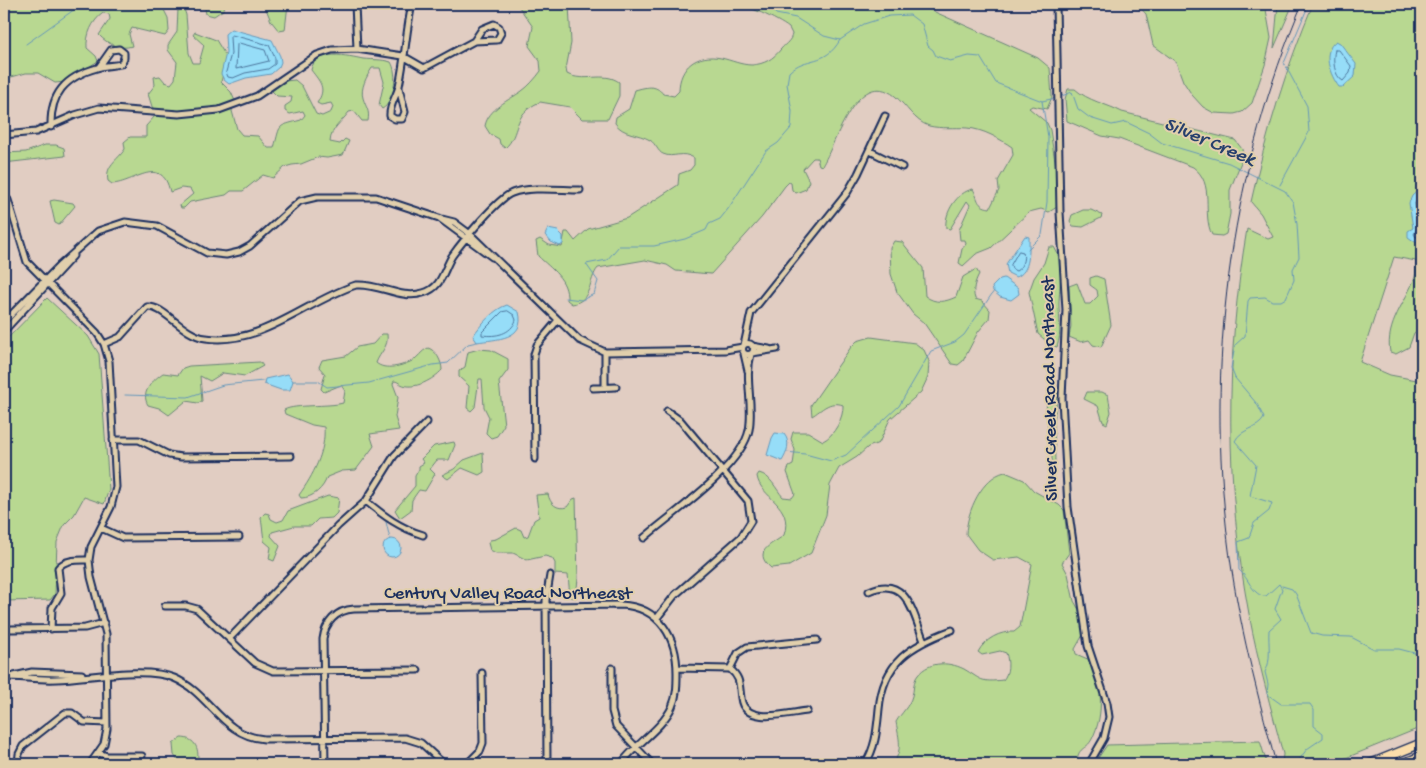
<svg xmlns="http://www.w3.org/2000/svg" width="1426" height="768" font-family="'Gochi Hand',sans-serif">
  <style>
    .green { fill: #b8d891; stroke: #6a8478 }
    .water { fill: #96ddf8; stroke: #6597ba }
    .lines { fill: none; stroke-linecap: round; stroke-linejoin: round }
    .shore { stroke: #4c759c; stroke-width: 1 }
    .stream { stroke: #6597ba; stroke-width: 1 }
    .minor-casing { stroke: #1b2f5e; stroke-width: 9 }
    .primary-casing { stroke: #1b2f5e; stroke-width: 11 }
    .minor { stroke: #e1cfac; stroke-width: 5 }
    .primary { stroke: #fbddab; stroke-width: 8 }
    .rail { stroke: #1b2f5e; stroke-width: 1 }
    .labels { text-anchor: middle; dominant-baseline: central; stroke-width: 4; stroke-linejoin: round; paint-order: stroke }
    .street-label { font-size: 19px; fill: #1b2f5e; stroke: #e1cfac }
    .water-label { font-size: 20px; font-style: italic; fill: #27406d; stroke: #e1cfac }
  </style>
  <rect width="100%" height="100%" fill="#e1cdc2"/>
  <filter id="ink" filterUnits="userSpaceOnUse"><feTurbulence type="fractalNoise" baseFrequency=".02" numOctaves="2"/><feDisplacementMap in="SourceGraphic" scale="10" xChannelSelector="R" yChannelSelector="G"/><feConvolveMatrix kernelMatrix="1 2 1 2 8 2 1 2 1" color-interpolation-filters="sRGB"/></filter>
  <g filter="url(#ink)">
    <!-- green -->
    <path class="green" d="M4 4H154L163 8 168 18 169 31 165 36 132 28 129 34 132 46C121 50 107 44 99 35L110 19 109 14 103 13C92 21 86 35 87 48L96 56 98 61 65 82 55 83 38 73H26L4 79Z
      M204 4H226L223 10 214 16 206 14Z
      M264 4H288L285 30 279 31 271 21Z
      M517 4H569L571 43 566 69 567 74C584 83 604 71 619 82V96L608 119H582L570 107 540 102C511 114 521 134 505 148L500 144 499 139 490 134 485 126C488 109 509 100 522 91 529 86 535 79 541 71L540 61 529 46 533 27Z
      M704 4H917L1038 58 1050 68 1052 97 1047 109 1032 106 1029 108 1047 123 1050 130 1058 180 1057 207 1049 212 1041 209 1029 212 991 248 976 254 963 266 959 263 962 249 966 244 965 240H960L959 230 970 205 967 201 950 229 946 228C944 213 957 192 973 189 979 199 976 206 990 208L999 190 998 181 1013 155 1012 147C1000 139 983 129 967 128 954 127 942 129 929 126 914 121 907 106 895 96 857 66 836 144 822 166L819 165 817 158H813L803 169 809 181 806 189 796 193 792 190 791 183 789 182 785 186 762 217 711 274 676 271 667 265 645 260 598 268C588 280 592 301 572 304L567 300C568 279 551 269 538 256L536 241 540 239 549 245 562 247 565 232H568L575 241 588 229 627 218 678 185 679 174 690 170 694 165V158C681 150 674 159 663 154 658 152 656 144 650 140 638 133 623 135 615 123L616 117 629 109 635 90C646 87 656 84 663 94L674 96 679 91C679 67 697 53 721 58 731 60 741 65 752 65 765 64 773 59 781 49 786 43 791 41 792 34L789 28C777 19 746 4 731 4 720 4 715 8 704 4Z
      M1137 4H1265L1271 38 1265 65 1252 103 1242 112 1234 114 1214 113 1203 107 1192 95 1183 81 1176 62 1153 45 1146 14Z
      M1278 4H1293L1274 48Z
      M1313 4H1422V327L1414 333 1409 347 1396 354 1390 352C1385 324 1406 302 1415 277 1416 273 1416 266 1416 261L1394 257 1360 362 1390 375 1422 381V727L1331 764H1282L1283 754C1271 708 1258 662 1249 614 1225 487 1225 357 1247 229L1268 239 1273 237 1261 214 1251 202C1266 134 1286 68 1313 4Z
      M181 8 184 9 186 15 189 53 193 63H199L204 45 193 35 195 32 216 40 227 58 221 82 231 92 235 101 232 111 237 129 242 135 258 136 268 148H274C281 123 276 127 301 120L305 115 303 111 290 114 285 111V106L291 102 292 97 277 96 272 91 285 81 295 80 302 86 316 114 322 116 331 112 333 107 331 103 321 105 317 103C327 88 320 82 311 70 315 48 349 56 363 59 373 60 381 59 391 62 398 73 395 102 382 109L379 105 384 82 380 68H372C367 76 360 88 363 98 366 108 370 110 368 121H362L354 111 349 112C341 123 331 128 330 142L340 144 345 139 349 141 343 155 327 158 318 157 301 164 292 165 285 167 273 178 263 175 243 191H231L226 195 190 202 184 208H181L180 205 193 194 190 189 181 188 170 192C162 154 134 183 112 184L108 181C105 165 117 161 125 149L124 142 130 137H146V126L155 116 148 94 155 85 154 77 160 76 165 82 171 84 175 79 177 62 168 50V45L177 32 178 9Z
      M1068 89H1075C1088 101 1107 104 1122 112L1235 140 1242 149 1243 157 1230 190V214L1226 234 1222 236 1212 235C1201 212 1216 184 1193 167L1119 139 1102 136 1067 121 1065 99Z
      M45 145H56L64 148 65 156 4 163V153L26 152Z
      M54 200 73 203 75 206 59 225 55 223 50 201Z
      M1083 210H1091L1102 215 1101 218 1083 227 1073 226 1070 221 1072 215Z
      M894 241 902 242 923 268 925 296C936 304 945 302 956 297L963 277 976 269 979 274C975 282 972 290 975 299L982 301 990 310 989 319 978 332 963 361 958 365 952 364 924 323 913 314 897 292 891 274 890 248Z
      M1049 247H1054C1065 263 1059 286 1059 304 1059 318 1062 333 1057 347L1051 345 1038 334 1029 292 1034 278 1044 263Z
      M1096 276 1104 279 1111 325 1101 347 1093 345 1089 340 1081 342 1069 337 1071 326 1069 286 1077 283 1085 304H1090L1098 296 1097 290 1090 285V278Z
      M47 298 88 336 99 354 109 489 104 504 84 497 74 515 64 525 57 542 55 594 50 600 4 601V342Z
      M382 334H387C389 347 380 352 376 363 385 371 402 366 412 361 418 358 421 351 428 348 436 350 442 362 442 370 434 379 414 391 401 384 399 383 397 381 394 381L393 384 398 397 395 417 399 430 370 434 374 446 356 470 342 471 327 477C324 488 313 498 301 498L299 495C313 476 326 451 324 427L312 425 285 414 284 410C295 404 328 407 343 403L345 391 341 385 324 392 321 389 325 374 319 367 322 360 346 356 357 347 373 344Z
      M871 337 915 343 924 350 929 361 928 377 921 392 890 419 879 443 868 447 857 457 839 468 830 485 826 515 811 553 789 566 771 568C750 550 776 543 784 535 794 504 760 498 757 476L759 473C771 476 775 488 783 497L792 498 795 494 787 472 789 467 793 465 795 450 791 439 793 432H808L823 441C834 436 844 417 843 405 829 400 822 410 812 416L811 405 851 347 857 341Z
      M479 349 491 350 508 359V370L499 382 504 425 497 436 491 438 486 433 489 417 484 407 482 379H479L475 407 471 411 467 408 469 386 459 377V371L465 367 468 352Z
      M260 362 263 366 245 376 223 373 210 381 200 376 202 401 198 403 186 401 169 415 159 408 148 405C140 392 153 380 163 373L178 375 183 368 189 366Z
      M1053 386 1058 390 1054 423 1055 462 1053 466 1046 412 1047 401Z
      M1087 392H1102L1108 395 1111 412 1107 424 1103 422 1098 406 1084 399Z
      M454 442 455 445 449 460H437L430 469 435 474 425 491 419 490 412 500 411 510 400 518 395 510 415 486V476L419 469V466L424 463 421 459 434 446Z
      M483 453 484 472 479 475 462 468 448 479 442 475 454 469 464 460Z
      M1005 472 1024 480 1034 491 1059 505 1064 510 1069 553 1062 563 1068 574 1074 601 1082 615 1084 633 1075 649 1076 654 1090 660C1102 684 1105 713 1092 739 1086 751 1077 746 1077 764H893C903 749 899 739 896 722 901 713 909 707 912 696 914 690 913 684 916 678 926 661 948 661 964 669 981 679 980 683 1003 680 1009 673 1009 662 1006 653L1000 651 982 655 978 652C985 639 1000 631 1014 632L1020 627 1032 564 1019 557 993 560 978 550 966 534C967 511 982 477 1005 472Z
      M548 494C550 504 557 510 567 507L573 499 576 498 578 578 576 598 570 597 568 575 555 574V563L552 558 545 556 527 560 513 553H496L490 550 488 543 490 540 496 539 516 528 521 530 524 537 528 536 534 520 539 517 536 495Z
      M328 496 339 498 337 513 332 518 318 519 311 526H294L272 532 271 536 280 546 274 561 269 559 271 547 264 541 261 517 265 513 269 514 271 519 277 522 283 520 288 511Z
      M181 738C196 738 200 750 197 764H180L174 755 173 744Z
      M1260 741 1267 764H1094L1107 745Z"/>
    <!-- water -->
    <path class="water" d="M231 29 272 40 280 56 281 62 279 67 271 74 246 78 229 84 224 80 221 74 226 53 225 34Z
      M1336 41 1340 43 1356 64 1355 76 1343 87H1339C1330 75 1321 52 1336 41Z
      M1422 187V241L1415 242 1408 237V231L1413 228 1409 203 1412 196Z
      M548 229 558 231 563 236V244L560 246 551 242 545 235Z
      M1025 236 1029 237C1029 250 1031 272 1016 277L1008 273 1006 264Z
      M1004 278 1018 288 1019 294 1011 300 1000 297 993 291 992 287 1000 279Z
      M507 305 519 312C526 340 496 339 477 342L473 336C481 324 494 309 507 305Z
      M288 374 293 381 290 390H281L264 384 265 379Z
      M775 433 784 434C791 442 787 453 782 461L767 455 772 438Z
      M383 548a9 9 0 1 1 18 0a9 9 0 1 1-18 0Z"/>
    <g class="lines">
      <!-- shore -->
      <path class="shore" d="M232 35 269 45 275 58V64L268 69 245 73 233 78 228 77 226 72 231 54 230 37Z
        M239 43 265 50 269 61 236 69 237 45Z
        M1335 50H1339L1351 66 1350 73 1343 81C1334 76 1332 60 1335 50Z
        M1422 195 1415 203 1418 227 1414 234 1416 237H1422
        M1019 251 1023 252C1025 259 1022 268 1016 271L1012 269 1011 265Z
        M508 311 514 315 516 320C511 334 496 337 482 335V332L502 312Z"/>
      <!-- stream -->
      <path class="stream" d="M768 4 776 14 796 18 824 36 840 40 864 24 889 16 910 15 922 24 928 46 933 50 936 56 950 61 969 56 980 57 996 83 1042 101 1056 98
        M26 44 82 4
        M1059 97 1072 92 1078 109 1090 118 1112 125 1126 122 1149 133 1162 143 1229 163 1285 191 1293 202 1297 224 1299 257 1293 269 1294 280 1286 298 1281 301H1272L1265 297 1250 298 1248 301 1245 336 1235 345 1231 368 1235 378 1257 404 1264 418C1258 430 1241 428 1235 441L1256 465 1250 496 1272 503 1269 511 1254 523 1249 538 1238 542 1239 570C1249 578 1253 597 1266 596L1279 584 1282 589 1275 609 1281 619 1269 630C1268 643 1272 661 1265 672L1268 684 1267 694 1281 704H1310L1314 710V726L1323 733V738L1307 749 1296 764
        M1280 185 1309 132 1307 106 1284 63 1309 4
        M1028 249 1042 235 1047 202 1048 137 1042 101
        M565 298 582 300 594 294 598 281 586 264 607 260 619 246H654L685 239 706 230 709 224 720 219 728 209 766 151 778 143 791 128 792 111 787 84 789 72C806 55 825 67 840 40
        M293 381H318L327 387 369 383 433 365 448 363 468 344 477 342
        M125 395 188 397 223 385 263 381
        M786 452 805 454 831 461 846 455 899 406 931 351 955 342 964 335 994 291
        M386 522 390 539
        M1282 586 1292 589 1296 594 1311 633 1322 636 1351 637 1374 649H1399L1422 655"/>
      <!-- minor casing -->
      <g class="minor-casing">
        <path id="minor" d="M355 4 357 49
          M1056 4 1060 212 1066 310 1062 398 1068 507 1088 646 1107 703 1109 717 1104 738 1089 764
          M399 88 405 112 402 119H395L390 116C389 105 397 96 399 86 405 59 406 31 412 4
          M51 127C50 94 65 77 97 68 105 65 113 66 121 64L124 58V53L119 49 111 50 99 67
          M4 135 36 132 75 115 99 108 179 114 219 110 257 96 317 55 332 50 357 49 403 56 424 68 474 41 497 40 501 33 499 27 494 24 482 29 474 41
          M870 151 902 167
          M8 200 27 262 97 333 104 344 109 361 116 487 111 507 91 547 89 560 91 577 106 634 107 729 104 744 90 764
          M442 219 454 222 470 234 579 340 605 352 725 350 743 347
          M4 322 60 265 98 231 125 222 157 226 207 253 226 255 239 252 250 246 300 201 317 197H376L439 218 492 257
          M4 331 73 256
          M742.5 349a5.5 5.5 0 1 1 11 0a5.5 5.5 0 1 1-11 0Z
          M104 344 120 337 147 307C164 305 182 335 206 338 262 346 306 301 356 285 379 283 401 300 423 293 442 288 443 271 452 256 462 242 498 198 512 193 529 186 561 190 580 190
          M744 345 751 313 847 193 858 174 885 116
          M752 346 769 349
          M752 353 777 349
          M744 354 748 371
          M605 387V352
          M593 388 616 387
          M113 440H139L169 455 181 457 291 456
          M535 459 534 354 537 345 558 320
          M366 501C384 516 400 528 423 535
          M101 528 123 538 239 537
          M644 538C673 513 742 466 749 430 754 405 744 379 751 354
          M869 591C907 574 913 614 924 641
          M165 606H186L197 609 255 663 273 671 418 670
          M657 618 675 595 741 537 751 521 748 501 681 421 667 411
          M11 629 85 628 104 623
          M51 629 52 608 61 593 58 568C65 559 78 560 89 560
          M230 638 338 526 366 501 394 456 427 422
          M612 668V711L616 726 652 764
          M677 668 730 669C741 678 739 685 741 698 744 726 788 713 807 711
          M730 669 738 653 747 647 817 640
          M14 676 32 672 82 674
          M4 677C22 677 39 680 57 679 89 678 145 666 174 678 210 693 222 736 264 739L405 738 421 743 444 764
          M99 753 107 756H142
          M18 764 19 754 23 746 65 713H72L84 722 107 723
          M325 764 323 639C325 623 336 610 354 609L621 605C660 607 677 638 677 673 677 685 677 696 672 707 661 730 636 743 621 764
          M467 764 480 751 483 743 482 673
          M547 764 546 600 550 575
          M865 764C876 747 877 729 879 709 883 662 911 645 952 630"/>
      </g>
      <!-- primary casing -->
      <g class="primary-casing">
        <path id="primary" d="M1370 764 1422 743
          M1402 764 1422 756"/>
      </g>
      <!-- minor -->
      <use href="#minor" class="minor"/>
      <!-- primary -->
      <use href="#primary" class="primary"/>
      <!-- rail -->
      <path class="rail" d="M1276 764C1255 685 1234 606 1226 524 1207 349 1233 166 1302 4"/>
    </g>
  </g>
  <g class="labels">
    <!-- street labels -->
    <g class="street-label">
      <text transform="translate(1051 389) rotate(-91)">Silver Creek Road Northeast</text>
      <text x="508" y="594">Century Valley Road Northeast</text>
    </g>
    <!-- water labels -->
    <g class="water-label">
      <text transform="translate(1209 143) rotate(23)">Silver Creek</text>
    </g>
  </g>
  <!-- margin -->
  <rect width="1426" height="768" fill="none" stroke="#e1cfac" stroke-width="20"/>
  <rect x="10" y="10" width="1406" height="748" fill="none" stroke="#1b2f5e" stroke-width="2" filter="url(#ink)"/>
</svg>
